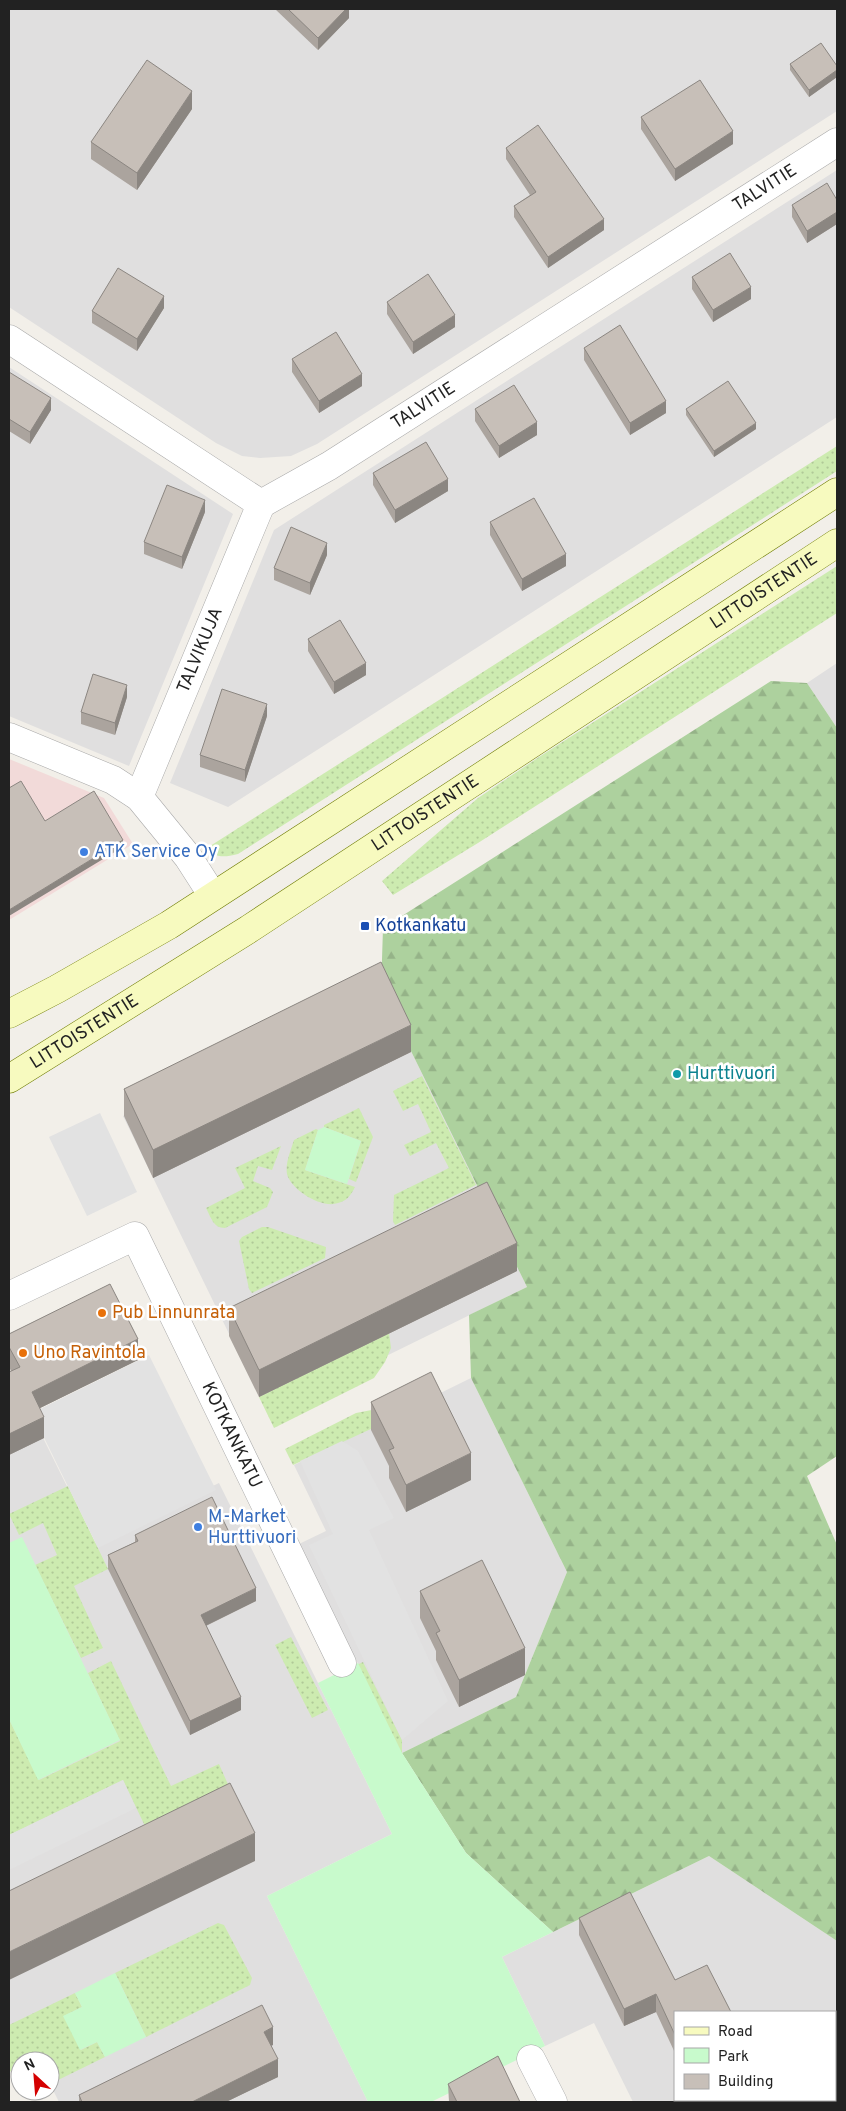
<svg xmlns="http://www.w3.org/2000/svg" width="846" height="2111" font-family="Overpass,sans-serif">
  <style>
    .residential { fill: #e0dfdf; fill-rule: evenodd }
    .commercial { fill: #f2dad9 }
    .grass { fill: url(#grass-dots) }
    .forest { fill: url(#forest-firs) }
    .park { fill: #c8facc }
    .parking { fill: #e2e2e2 }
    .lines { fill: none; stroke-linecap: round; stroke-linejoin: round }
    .street-casing { stroke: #a9a9a9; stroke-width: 29 }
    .secondary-casing { stroke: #707d05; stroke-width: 29 }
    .street { stroke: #fff; stroke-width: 28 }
    .secondary { stroke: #f7fabf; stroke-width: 28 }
    .wall { fill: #aba49e }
    .shaded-wall { fill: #8b8681 }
    .building { fill: #c7bfb8; stroke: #8b8681 }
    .shop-dot { fill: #3f7fe0; stroke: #fff; stroke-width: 2 }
    .transit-dot { fill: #1a4fb4; stroke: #fff; stroke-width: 2 }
    .culture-dot { fill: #0f9aa8; stroke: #fff; stroke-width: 2 }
    .food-dot { fill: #e8710a; stroke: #fff; stroke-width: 2 }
    .labels { text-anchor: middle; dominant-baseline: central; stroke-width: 5; stroke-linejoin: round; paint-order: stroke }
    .street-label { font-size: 18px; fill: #222; stroke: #fff }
    .shop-label { font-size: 18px; fill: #366cbe; stroke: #fff; text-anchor: start }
    .transit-label { font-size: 18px; fill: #164399; stroke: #fff; text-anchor: start }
    .culture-label { font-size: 18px; fill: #0d838f; stroke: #fff; text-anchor: start }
    .food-label { font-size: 18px; fill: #c56008; stroke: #fff; text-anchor: start }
  </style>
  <defs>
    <pattern id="grass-dots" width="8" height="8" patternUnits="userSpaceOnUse" patternTransform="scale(1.25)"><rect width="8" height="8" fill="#cdebb0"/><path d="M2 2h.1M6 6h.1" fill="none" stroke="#b0c997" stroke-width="1.8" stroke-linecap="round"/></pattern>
    <pattern id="forest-firs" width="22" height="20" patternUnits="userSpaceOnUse" patternTransform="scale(1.25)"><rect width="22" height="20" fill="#add19e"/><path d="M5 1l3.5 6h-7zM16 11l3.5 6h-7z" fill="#95b388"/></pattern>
  </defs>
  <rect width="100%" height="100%" fill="#f2efe9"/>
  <!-- residential -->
  <path class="residential" d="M9 9H837V111L317 444 291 456 260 458 242 456 216 443 9 307Z
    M837 170V417L228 807 170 783 274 530Z
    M9 367 233 514 129 766 9 716Z
    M837 663V728L807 683Z
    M381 990 527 1287 268 1414 123 1116Z
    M9 1369 95 1543 219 1483 318 1683 392 1834 267 1896 368 2102H59L50 2084V2061H39L37 2058 31 2061H20V2067L9 2072Z
    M471 1378 567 1572 516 1697 402 1753 299 1544 326 1531 294 1465Z
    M709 1856 837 1941V2102H633L594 2023 545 2046 502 1957ZM675 2012H835V2100H675Z"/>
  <!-- commercial -->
  <path class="commercial" d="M9 759 104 798 133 844 9 920Z"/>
  <!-- grass -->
  <path class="grass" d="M837 446V471L238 854C224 857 217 859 207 848Z
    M837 566V613L478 843 393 895 382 881 478 798 539 757Z
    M422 1076 476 1185 395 1225 393 1221 394 1195 449 1168 436 1143 410 1156 404 1145 431 1132 418 1104 403 1111 393 1091Z
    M359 1108 373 1137 356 1182 349 1179 361 1141 324 1127V1125Z
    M316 1129 318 1130 305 1170 355 1187C351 1195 347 1201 338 1203 322 1209 291 1190 287 1174 285 1163 291 1150 294 1140Z
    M281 1146 272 1170 258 1166 253 1181 270 1188 273 1192 267 1207 225 1228C213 1228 211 1217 206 1208L245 1188 235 1168Z
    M262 1227H268L326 1247 325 1258 252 1293 249 1289 239 1241 242 1237Z
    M389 1333 391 1348 385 1362 374 1378 274 1428 259 1397Z
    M382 1408 386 1422 293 1465 285 1449 356 1413Z
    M68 1486 108 1569 74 1586 103 1648 81 1658 35 1565 57 1555 43 1523 19 1535 9 1514Z
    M291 1637 328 1710 312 1718 275 1645Z
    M111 1661 171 1786 219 1764 238 1807 151 1829 144 1824 123 1780 9 1835V1719L39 1780 120 1741 88 1673Z
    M363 1662 402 1740V1753L330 1678Z
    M218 1923 224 1925 252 1978 250 1985 146 2037 115 1973Z
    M75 1993 82 2007 64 2016 81 2050 97 2042 105 2057 50 2084V2061H39L37 2058 31 2061H20V2067L9 2072V2025Z"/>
  <!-- forest -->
  <path class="forest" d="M771 681 807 683 837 728V1456L807 1476 837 1545V1941L709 1856 553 1932 466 1853 402 1753 516 1697 567 1572 471 1378 469 1315 527 1287 381 990 383 928Z"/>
  <!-- park -->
  <path class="park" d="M324 1127 361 1141 347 1184 305 1170 318 1130Z
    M22 1537 120 1740 38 1780 9 1719V1543Z
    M358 1663 402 1753 466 1853 553 1932 502 1957 545 2046 431 2102H368L267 1896 392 1834 318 1683Z
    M115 1973 146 2037 105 2057 97 2042 80 2050 63 2016 82 2007 75 1993Z"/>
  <!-- parking -->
  <path class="parking" d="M100 1113 137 1192 87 1216 49 1137Z
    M149 1355 216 1490 98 1548 32 1413Z
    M342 1441 358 1451 394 1518 369 1530 448 1701 402 1740 309 1545 333 1534 300 1461Z
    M123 1780 136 1808 9 1870V1835Z"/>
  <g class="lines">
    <!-- street casing -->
    <g class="street-casing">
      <g id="street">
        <path id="s1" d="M9 339 261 504 329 466 837 142"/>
        <path d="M9 737 113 780 139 797 188 857 213 896"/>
        <path id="s2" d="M139 797 261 504"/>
        <path id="s3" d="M9 1296 135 1236 342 1663"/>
        <path d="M531 2059 553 2102"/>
      </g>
    </g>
    <!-- secondary casing -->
    <g class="secondary-casing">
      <g id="secondary">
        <path d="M9 1014 57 989 169 925 837 492"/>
        <path id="s4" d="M9 1079 249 929 837 543"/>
      </g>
    </g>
    <!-- street -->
    <use href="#street" class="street"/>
    <!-- secondary -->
    <use href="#secondary" class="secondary"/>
  </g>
  <!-- wall -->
  <path class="wall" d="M275 9H349V18L318 50Z
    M790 64 837 66V77L809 97 790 70Z
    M192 109 137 190 91 159V142Z
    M641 117 733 144 675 181 641 129Z
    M506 148 604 230 548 268 514 217V206L530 195 506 159Z
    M837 200V224L807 243 792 217V205Z
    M692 277 751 299 713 322 692 289Z
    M387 302 455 327 413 354 387 314Z
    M164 308 137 351 92 323V311Z
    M584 348 666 413 630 435 584 360Z
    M292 359 362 386 319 413 292 372Z
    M9 372 51 410 30 444 9 431Z
    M475 409 537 435 499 458 475 421Z
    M686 409 756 429 714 457 686 415Z
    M373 473 448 491 395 523 373 485Z
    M205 512 182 569 144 554V542Z
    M490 522 566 566 522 591 490 535Z
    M327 555 310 595 274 580V568Z
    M308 639 366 675 334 694 308 651Z
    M127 697 115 735 81 724V712Z
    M267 716 245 782 200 767V755Z
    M411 1052 153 1178 124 1116V1089Z
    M517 1271 259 1397 229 1336V1308Z
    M9 1334 138 1360 40 1408 44 1438 9 1455V1372L11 1371 9 1367Z
    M371 1402 471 1480 406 1512 389 1478V1466L371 1430Z
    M135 1535 256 1601 206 1626 241 1710 190 1735 108 1569V1555L135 1542Z
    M420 1591 525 1675 459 1707 436 1660V1651L420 1618Z
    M579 1918 675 1980V2053L656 2012 624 2026 579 1935Z
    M273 2045 271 2046 278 2077 226 2102H79V2095Z
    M448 2084 520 2102H449Z
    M739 2100H811L813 2102H740Z"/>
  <!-- shaded-wall -->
  <path class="shaded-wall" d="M346 9H349V18L318 50V38Z
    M837 70V77L809 97V90Z
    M192 91V109L137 190V173Z
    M733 131V144L675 181V169Z
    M837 212V224L807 243V231Z
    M604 219V230L548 268V257Z
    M751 287V299L713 322V310Z
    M164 296V308L137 351V339Z
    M455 315V327L413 354V342Z
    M362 374V386L319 413V401Z
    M51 398V410L30 444V432Z
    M666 401V413L630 435V423Z
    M537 422V435L499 458V446Z
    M756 423V429L714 457V451Z
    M448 479V491L395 523V510Z
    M205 500V512L182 569V557Z
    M327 543V555L310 595V583Z
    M566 554V566L522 591V579Z
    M366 663V675L334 694V682Z
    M127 685V697L115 735V723Z
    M267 704V716L245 782V770Z
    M123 840V847L9 916V910Z
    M411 1025V1052L153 1178V1150Z
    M517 1243V1271L259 1397V1370Z
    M138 1339V1360L32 1412V1392Z
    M44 1417V1438L9 1455V1434Z
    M471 1453V1480L406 1512V1485Z
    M256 1588V1601L201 1628V1615Z
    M525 1648V1675L459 1707V1680Z
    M241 1697V1710L190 1735V1721Z
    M255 1833V1861L9 1980V1952Z
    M656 1994V2012L624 2026V2009Z
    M273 2027V2045L264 2049V2032Z
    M278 2059V2077L226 2102H192Z"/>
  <!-- building -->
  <path class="building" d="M288 9H346L318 38Z
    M821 43 837 66V70L809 90 790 64Z
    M147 60 192 91 137 173 91 142Z
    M700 80 733 131 675 169 641 117Z
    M538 125 604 219 548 257 514 206 536 192 506 148Z
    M827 183 837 200V212L807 231 792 205Z
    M730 253 751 287 713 310 692 277Z
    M118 268 164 296 137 339 92 311Z
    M428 274 455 315 413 342 387 302Z
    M620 325 666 401 630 423 584 348Z
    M336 332 362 374 319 401 292 359Z
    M9 372 51 398 30 432 9 419Z
    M728 381 756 423 714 451 686 409Z
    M514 385 537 422 499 446 475 409Z
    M426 442 448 479 395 510 373 473Z
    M167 485 205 500 182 557 144 542Z
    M534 498 566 554 522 579 490 522Z
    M291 527 327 543 310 583 274 568Z
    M340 620 366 663 334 682 308 639Z
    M93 674 127 685 115 723 81 712Z
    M222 689 267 704 245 770 200 755Z
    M21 781 45 821 94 791 123 840 9 910V788Z
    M381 962 411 1025 153 1150 124 1089Z
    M487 1182 517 1243 259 1370 229 1308Z
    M110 1284 138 1339 32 1392 44 1417 9 1434V1372L20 1367 9 1347V1334Z
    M431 1372 471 1453 406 1485 389 1450 394 1448 371 1402Z
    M212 1497 256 1588 201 1615 241 1697 190 1721 108 1555 138 1541 135 1535Z
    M482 1560 525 1648 459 1680 436 1633 440 1631 420 1591Z
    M230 1783 255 1833 9 1952V1891Z
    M630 1892 675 1980 707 1965 731 2012H675V2035L656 1994 624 2009 579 1918Z
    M262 2005 273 2027 264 2032 278 2059 192 2102H82L79 2095Z
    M498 2056 520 2102H457L448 2084Z
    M747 2100H811L813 2102H748Z"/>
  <!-- markers -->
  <g class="shop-dot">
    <circle cx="84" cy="852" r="5"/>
    <circle cx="198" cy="1527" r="5"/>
  </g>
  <rect class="transit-dot" x="360" y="921" width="10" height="10" rx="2.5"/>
  <circle class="culture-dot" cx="677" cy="1074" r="5"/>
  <g class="food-dot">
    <circle cx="102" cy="1313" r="5"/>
    <circle cx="23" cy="1353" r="5"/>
  </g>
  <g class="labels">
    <!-- street labels -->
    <g class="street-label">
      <text stroke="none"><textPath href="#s1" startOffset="896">TALVITIE</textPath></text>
      <text stroke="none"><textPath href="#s1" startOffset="491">TALVITIE</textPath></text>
      <text stroke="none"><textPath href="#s4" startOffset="899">LITTOISTENTIE</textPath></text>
      <text stroke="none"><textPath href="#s2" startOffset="159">TALVIKUJA</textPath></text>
      <text stroke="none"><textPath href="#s4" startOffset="494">LITTOISTENTIE</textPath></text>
      <text stroke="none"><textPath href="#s4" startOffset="89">LITTOISTENTIE</textPath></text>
      <text stroke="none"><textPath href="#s3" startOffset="361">KOTKANKATU</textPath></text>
    </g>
    <!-- shop labels -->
    <g class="shop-label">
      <text x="94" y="852">ATK Service Oy</text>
      <text x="208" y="1517">M-Market<tspan x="208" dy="21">Hurttivuori</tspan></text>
    </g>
    <!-- transit labels -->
    <g class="transit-label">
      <text x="375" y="926">Kotkankatu</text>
    </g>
    <!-- culture labels -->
    <g class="culture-label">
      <text x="687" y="1074">Hurttivuori</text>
    </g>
    <!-- food labels -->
    <g class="food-label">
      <text x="112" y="1313">Pub Linnunrata</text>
      <text x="33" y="1353">Uno Ravintola</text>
    </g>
  </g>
  <!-- border -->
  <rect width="846" height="2111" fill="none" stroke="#222222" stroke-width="20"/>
  <!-- legend -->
  <rect x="674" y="2011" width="162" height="90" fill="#ffffff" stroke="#a7a7a7"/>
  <rect x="684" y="2027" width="25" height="8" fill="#f7fabf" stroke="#a7a7a7"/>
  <text x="718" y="2036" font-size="15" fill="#222222">Road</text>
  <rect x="684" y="2048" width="25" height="15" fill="#c8facc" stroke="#a7a7a7"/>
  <text x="718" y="2061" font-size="15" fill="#222222">Park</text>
  <rect x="684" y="2074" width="25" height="15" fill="#c7bfb8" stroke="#a7a7a7"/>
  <text x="718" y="2086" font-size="15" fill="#222222">Building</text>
  <!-- north arrow -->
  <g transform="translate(35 2076) rotate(334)"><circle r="24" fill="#ffffff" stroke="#a7a7a7"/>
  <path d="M0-4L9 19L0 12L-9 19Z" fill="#d40000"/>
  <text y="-8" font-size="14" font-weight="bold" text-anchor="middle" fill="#222222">N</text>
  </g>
</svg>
